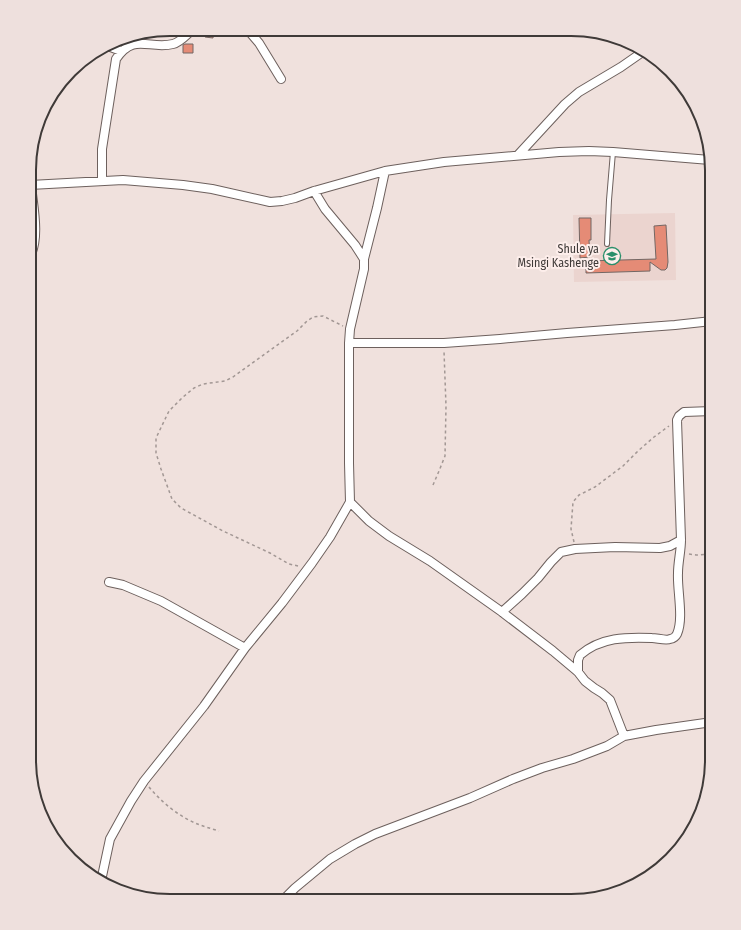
<svg xmlns="http://www.w3.org/2000/svg" width="741" height="930" font-family="'Fira Sans Condensed',sans-serif">
  <style>
    .built { fill: #ebd4cf }
    .building { fill: #e58b76; stroke: #736764 }
    .lines { fill: none; stroke-linecap: round; stroke-linejoin: round }
    .lane-casing { stroke: #6d605d; stroke-width: 6 }
    .street-casing { stroke: #6d605d; stroke-width: 10 }
    .path { stroke: #a29794; stroke-width: 1.5; stroke-dasharray: 3 3; stroke-linecap: butt }
    .lane { stroke: #fff; stroke-width: 4 }
    .street { stroke: #fff; stroke-width: 8 }
    .labels { text-anchor: middle; dominant-baseline: central; stroke-width: 4; stroke-linejoin: round; paint-order: stroke }
    .poi-label { font-size: 12px; fill: #3f3a38; stroke: #fdeeeb; text-anchor: end }
    .rim { fill: none; stroke: #3f3a38; stroke-width: 2 }
  </style>
  <rect width="100%" height="100%" fill="#f0e1dd"/>
  <!-- built -->
  <path class="built" d="M675 213 676 280 574 282 573 215Z"/>
  <!-- building -->
  <path class="building" d="M206 29H214L213 38 205 37Z
    M185 44H193V53H183V45Z
    M579 218H591V240H589L590 257 580 258Z
    M666 225 668 262 667 268 665 270H661L650 262V271L586 273V261L656 259 654 226Z"/>
  <g class="lines">
    <!-- lane casing -->
    <g class="lane-casing">
      <path id="lane" d="M607 244 609 200 613 152"/>
    </g>
    <!-- street casing -->
    <g class="street-casing">
      <path id="street" d="M247 29 259 43 281 79
        M108 46 121 51
        M518 155 565 104 579 92 621 67 644 51
        M102 181V149L116 59C134 32 149 50 173 44 181 42 187 34 193 29
        M30 185 123 180 183 185 212 189 270 202 282 201 295 198 314 191 385 171 444 162 559 152 589 151 613 152 710 160
        M30 257C40 236 33 207 31 185
        M364 259 377 208 385 171
        M349 343H444L500 339 567 333 675 325 712 321
        M350 502 369 521 389 536 430 561 502 612 553 651 578 672 585 681 594 688 602 693 610 700 624 736
        M109 582 123 585 161 601 245 648
        M502 612 522 594 538 578 551 562 561 552 575 549 615 547 660 548 670 546 681 540
        M578 672V660L580 655C601 637 626 637 652 638 657 638 666 641 670 639 673 639 676 636 677 634 684 618 677 590 678 573 678 562 681 551 681 540L677 420 679 416 684 412 712 411
        M101 881 110 839 131 801 144 781 204 706 245 648 282 603 312 563 330 537 350 502 349 463V343L350 329 364 269V259L355 245 325 209 314 191
        M282 901 295 888 330 859 355 844 375 834 470 798 513 779 542 768 573 759 607 746 624 736 656 730 712 722"/>
    </g>
    <!-- path -->
    <path class="path" d="M433 485 439 471 445 456 446 406 444 351
      M574 542 571 529 573 502 579 495 595 487 623 466 638 451 654 437 669 426
      M689 554 696 555 712 554
      M298 566 289 564 270 553 223 531 181 508 172 499 161 469 156 453V438L169 411 183 397 194 388 203 384 225 381 233 377 297 331 307 321 313 317 323 316 343 326
      M149 787C162 803 181 818 200 825 206 827 212 829 219 831"/>
    <!-- lane -->
    <use href="#lane" class="lane"/>
    <!-- street -->
    <use href="#street" class="street"/>
  </g>
  <!-- icons -->
  <defs>
    <g id="school-ring" transform="scale(0.9)"><circle r="9.5" fill="#fdeeeb" stroke="#2a8f6b" stroke-width="1.5"/><path d="M0-5L7-2L0 1L-7-2ZM-4 1L0 2.5L4 1V4Q0 6-4 4Z" fill="#2a8f6b"/></g>
  </defs>
  <g fill-rule="evenodd">
    <use href="#school-ring" x="612" y="256"/>
  </g>
  <g class="labels">
    <!-- poi labels -->
    <g class="poi-label">
      <text x="599" y="249">Shule ya<tspan x="599" dy="14">Msingi Kashenge</tspan></text>
    </g>
  </g>
  <!-- crop -->
  <path d="M0 0H741V930H0ZM170 36H571A134 134 0 0 1 705 170V760A134 134 0 0 1 571 894H170A134 134 0 0 1 36 760V170A134 134 0 0 1 170 36Z" fill="#eee0dd" fill-rule="evenodd"/>
  <path class="rim" d="M170 36H571A134 134 0 0 1 705 170V760A134 134 0 0 1 571 894H170A134 134 0 0 1 36 760V170A134 134 0 0 1 170 36Z"/>
</svg>
